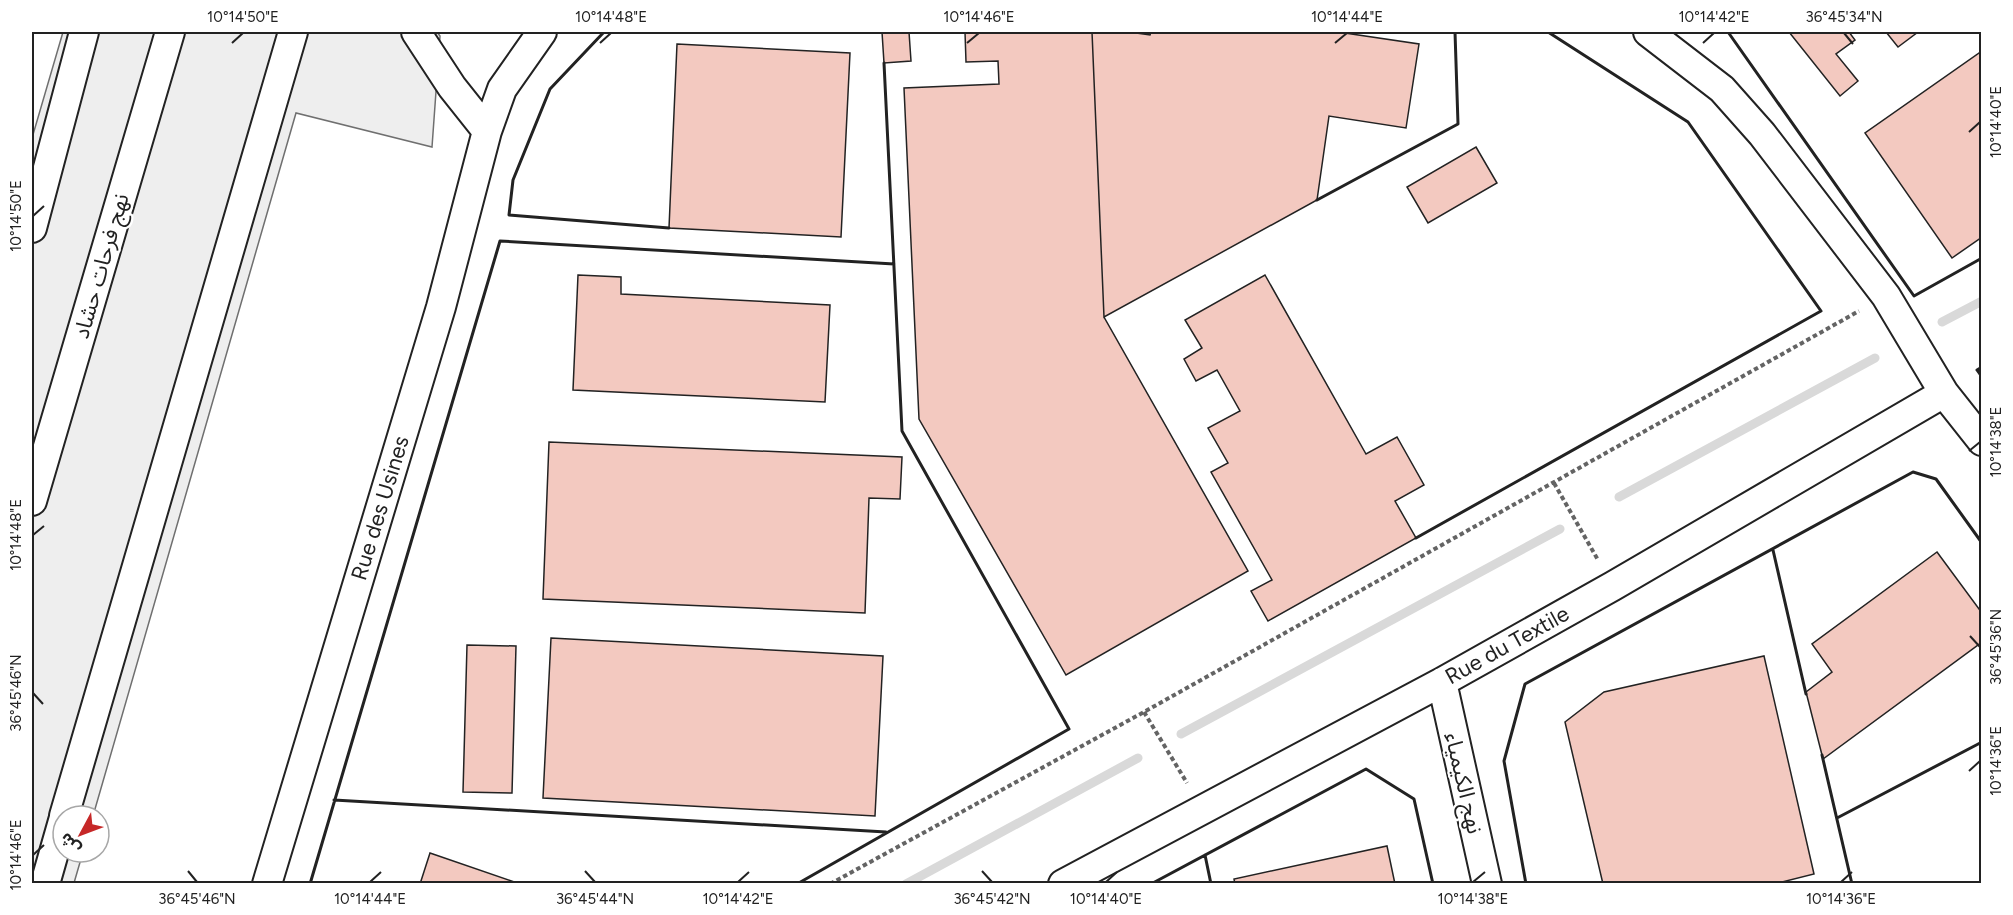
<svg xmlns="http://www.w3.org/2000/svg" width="2013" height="915" font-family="Figtree,'Noto Sans Arabic',sans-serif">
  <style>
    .green { fill: #eee; stroke: #6f6f6f; stroke-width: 1.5 }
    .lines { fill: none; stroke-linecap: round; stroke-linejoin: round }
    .stream { stroke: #d9d9d9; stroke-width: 9 }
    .building { fill: #f3c9c0; stroke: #222; stroke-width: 1.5 }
    .minor-casing { stroke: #222; stroke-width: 32 }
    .path { stroke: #646464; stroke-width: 4; stroke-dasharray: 4.5 3; stroke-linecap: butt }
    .minor { stroke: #fff; stroke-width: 28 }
    .wall { stroke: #222; stroke-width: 3 }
    .ticks { fill: none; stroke: #222; stroke-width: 2 }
    .labels { text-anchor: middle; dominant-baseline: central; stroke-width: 4.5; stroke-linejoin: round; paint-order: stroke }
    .street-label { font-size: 22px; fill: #222; stroke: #fff }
    .neatline { fill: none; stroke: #222; stroke-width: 2 }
    .ticks-label { font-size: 15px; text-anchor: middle; fill: #222 }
  </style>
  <rect width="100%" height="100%" fill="#fff"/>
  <!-- green -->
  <path class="green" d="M63 32H437L440 36 432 147 296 113 93 816H63V852H83L74 883 32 884V138Z"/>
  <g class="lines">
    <!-- stream -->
    <path class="stream" d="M1942 322 1982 301
      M1619 497 1875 358
      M1181 734 1560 529
      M906 884 1138 758"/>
  </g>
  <!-- building -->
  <path class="building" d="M882 32H909L911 61 884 63Z
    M965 32H1092L1104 317 1248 571 1066 675 919 419 904 88 999 84 998 61 966 62Z
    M1092 32H1129L1150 35 1151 32H1338L1419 44 1406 128 1329 116 1317 200 1104 317Z
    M1789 32H1849L1855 40 1836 54 1858 81 1840 96Z
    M1886 32H1918L1898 47Z
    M677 44 850 53 841 237 669 228Z
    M1982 51V237L1952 258 1865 133Z
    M1476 147 1497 183 1428 223 1407 187Z
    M578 275 621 277V294L830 305 825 402 573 390Z
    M1265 275 1366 454 1397 437 1424 485 1395 501 1416 538 1268 621 1251 591 1272 580 1211 472 1228 463 1208 428 1240 411 1217 370 1196 381 1184 359 1202 348 1185 320Z
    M549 442 902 457 900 499 869 498 865 613 543 599Z
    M1937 552 1982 613V642L1823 759 1806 692 1832 672 1812 644Z
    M551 638 883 656 875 816 543 798Z
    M467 645 516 646 512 793 463 792Z
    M1764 656 1814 874 1774 884H1603L1565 722 1604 692Z
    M1387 846 1395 884H1235L1234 879Z
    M430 853 520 884H420Z"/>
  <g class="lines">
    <!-- minor casing -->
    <g class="minor-casing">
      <path id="minor" d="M416 32 452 87 487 131
        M1648 32 1722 89 1762 134 1886 296 1944 393 1982 441
        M32 228 84 32
        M32 501 170 32
        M1442 682 1487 884
        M64 816 293 32
        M45 884 63 821
        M267 884 441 307 487 131 502 89 542 32
        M1063 884 1442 682 1613 586 1944 393"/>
    </g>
    <!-- path -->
    <path class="path" d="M1554 483 1598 560
      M1144 712 1187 783
      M830 884 1144 712 1859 311"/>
    <!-- minor -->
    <use href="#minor" class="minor"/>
    <!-- wall -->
    <path class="wall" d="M604 32 550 89 513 180 509 215 669 228
      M1728 32 1914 296 1982 258
      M1317 200 1458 124 1455 32
      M1982 367 1977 370 1982 377
      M1416 538 1821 311 1688 122 1548 32
      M1773 550 1806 694
      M1822 755 1852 884
      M334 800 886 832
      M1837 818 1982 742
      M1205 855 1211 884
      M310 884 500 241 894 264
      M797 884 1069 729 902 431 884 63
      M1151 884 1366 769 1414 799 1433 884
      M1526 884 1504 761 1525 684 1913 472 1936 479 1982 543"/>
  </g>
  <!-- ticks -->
  <path class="ticks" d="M1844 33 1853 44M232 43 243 33M600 43 611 33M967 43 979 33M1335 43 1347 33M1703 43 1714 33M1969 132 1980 122M33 216 44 206M1969 451 1980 442M33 535 44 526M1970 636 1980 647M33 693 43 704M1969 771 1980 761M33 855 44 845M188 871 197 882M585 871 595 882M982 871 992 882M370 882 381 872M738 882 749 872M1106 882 1117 872M1473 882 1485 872M1841 882 1852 872"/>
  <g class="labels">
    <!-- street labels -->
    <g class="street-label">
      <text transform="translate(101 266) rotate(-74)">نهج فرحات حشاد</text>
      <text transform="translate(380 508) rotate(-73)">Rue des Usines</text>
      <text transform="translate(1507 645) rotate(-29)">Rue du Textile</text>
      <text transform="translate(1464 783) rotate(77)">نهج الكيمياء</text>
    </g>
  </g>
  <!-- border -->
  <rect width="2013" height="915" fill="none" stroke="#ffffff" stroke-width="66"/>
  <!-- north arrow -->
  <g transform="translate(81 834) rotate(229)"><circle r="28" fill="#ffffff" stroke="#a7a7a7" stroke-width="1.5"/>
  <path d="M0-4.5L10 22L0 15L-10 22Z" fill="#c62828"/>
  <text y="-9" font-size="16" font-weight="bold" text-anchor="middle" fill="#222222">ش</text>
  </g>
  <rect x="33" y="33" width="1947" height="849" class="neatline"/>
  <g class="ticks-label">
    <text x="243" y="22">10°14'50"E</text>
    <text x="611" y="22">10°14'48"E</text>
    <text x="979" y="22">10°14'46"E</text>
    <text x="1347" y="22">10°14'44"E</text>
    <text x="1714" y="22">10°14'42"E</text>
    <text x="1844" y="22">36°45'34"N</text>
    <text transform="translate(1996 122) rotate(-90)" y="5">10°14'40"E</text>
    <text transform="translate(16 216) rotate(-90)" y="5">10°14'50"E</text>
    <text transform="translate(1996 442) rotate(-90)" y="5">10°14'38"E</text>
    <text transform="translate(16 535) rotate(-90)" y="5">10°14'48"E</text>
    <text transform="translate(1996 647) rotate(-90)" y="5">36°45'36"N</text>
    <text transform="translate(16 693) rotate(-90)" y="5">36°45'46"N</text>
    <text transform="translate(1996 761) rotate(-90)" y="5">10°14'36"E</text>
    <text transform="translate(16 855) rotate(-90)" y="5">10°14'46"E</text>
    <text x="197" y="904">36°45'46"N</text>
    <text x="370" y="904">10°14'44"E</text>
    <text x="595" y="904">36°45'44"N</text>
    <text x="738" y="904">10°14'42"E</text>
    <text x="992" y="904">36°45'42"N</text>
    <text x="1106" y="904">10°14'40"E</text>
    <text x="1473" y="904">10°14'38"E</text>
    <text x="1841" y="904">10°14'36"E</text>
  </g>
</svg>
